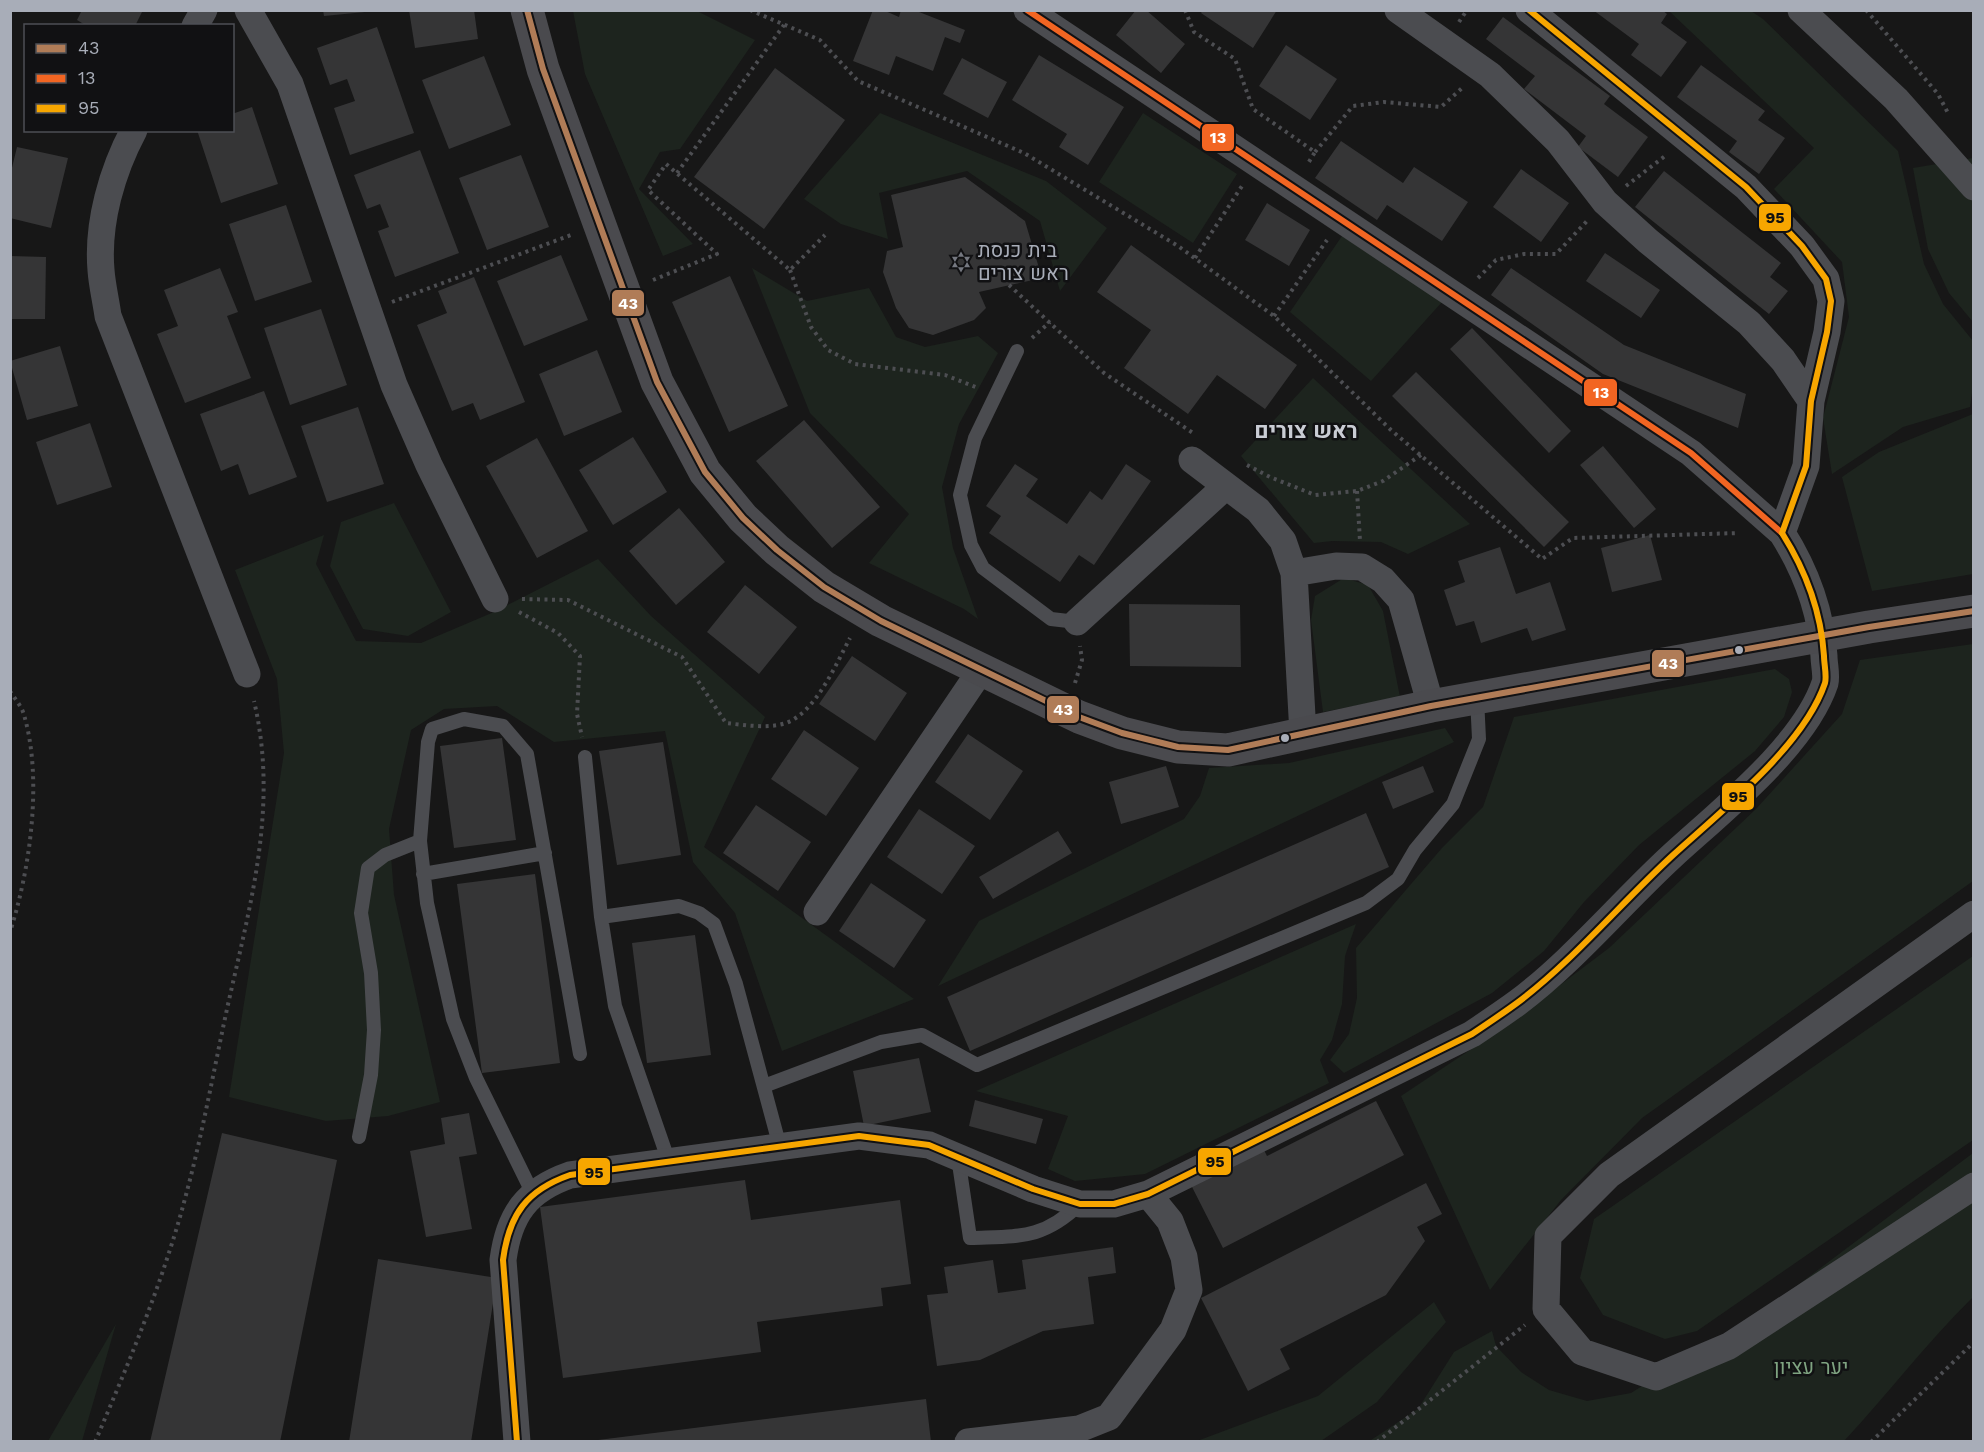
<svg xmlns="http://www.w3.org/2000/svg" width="1984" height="1452" font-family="'Work Sans',Heebo,sans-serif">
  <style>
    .green { fill: #1d241e }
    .building { fill: #353536 }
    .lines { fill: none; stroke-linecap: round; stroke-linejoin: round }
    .path { stroke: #4d4e52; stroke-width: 4; stroke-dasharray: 3 4.5; stroke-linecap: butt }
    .lane { stroke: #4b4c50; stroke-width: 14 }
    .street { stroke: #4b4c50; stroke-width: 27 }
    .secondary { stroke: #4a4a4e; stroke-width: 33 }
    .bus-1-casing { stroke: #111113; stroke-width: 10 }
    .bus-2-casing { stroke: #111113; stroke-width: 10 }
    .bus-3-casing { stroke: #111113; stroke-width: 10 }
    .bus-1 { stroke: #b07c57; stroke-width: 6 }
    .bus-2 { stroke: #f26522; stroke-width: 6 }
    .bus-3 { stroke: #f7a600; stroke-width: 6 }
    .bus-dot { fill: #a8adb8; stroke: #111113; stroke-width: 2 }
    .labels { text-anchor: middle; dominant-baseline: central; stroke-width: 5; stroke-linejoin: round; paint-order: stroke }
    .poi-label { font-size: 20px; fill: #a8adb8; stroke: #111113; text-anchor: start }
    .park-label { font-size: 20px; fill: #7fa381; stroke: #111113 }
    .quarter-label { font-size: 22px; font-weight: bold; fill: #c9ccd4; stroke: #111113 }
    .line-badge { stroke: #111113; stroke-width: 2 }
    .badge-label { font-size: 16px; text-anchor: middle; font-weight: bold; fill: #fff }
    .pale-badge-label { font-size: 16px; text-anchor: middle; font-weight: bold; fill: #111 }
  </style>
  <rect width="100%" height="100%" fill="#171717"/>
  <!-- green -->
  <path class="green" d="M573 11H697L755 40 680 149 660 152 639 189 693 244 663 256 585 74Z
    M1669 11H1751L1763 19 1898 151 1924 264 1943 304 1973 341V386L1970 407 1903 427 1832 474 1823 418 1849 317 1842 262 1774 189 1814 148Z
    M880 113 1046 181 1107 228 1060 291 1040 221 967 171 879 193 888 239 841 224 804 199Z
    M1143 113 1237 174 1193 243 1099 182Z
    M1973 158V322L1949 293 1928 249 1913 168Z
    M1342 236 1442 302 1371 381 1290 312Z
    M752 268 807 301 869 288 896 337 925 347 978 336 998 353 959 424 942 487 953 548 978 619 964 609 869 563 909 514 810 413Z
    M1313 378 1470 524 1408 554 1381 542 1332 541 1314 543 1241 456Z
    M1973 414V574L1872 591 1842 477 1879 452Z
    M394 503 451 612 408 636 363 629 330 566 341 522Z
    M324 535 316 564 356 641 421 643 494 612 598 559 651 616 765 717 704 847 914 999 782 1051 735 913 693 862 665 731 554 742 497 706 444 709 411 730 389 829 394 895 440 1102 388 1116 326 1121 229 1097 284 753 277 679 235 570Z
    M1344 578 1368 585 1383 611 1400 697 1323 712 1311 620 1315 596Z
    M1973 644V881L1642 1118 1561 1200 1490 1290 1401 1096 1503 1028 1609 948 1756 809 1842 714 1860 660Z
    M1775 669 1789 679 1792 692 1784 717 1755 751 1639 845 1584 902 1544 951 1492 993 1344 1073 1330 1060 1349 1034 1357 998 1356 948 1442 848 1483 807 1514 717Z
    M1445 728 1454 742 938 986 979 921 1184 819 1200 796 1209 768 1289 763Z
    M1356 924 1345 956 1342 1004 1332 1040 1320 1060 1329 1083 1145 1174 1075 1181 1048 1169 1068 1116 976 1091Z
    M1973 956V1140L1697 1331 1665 1339 1603 1315 1580 1278 1594 1219Z
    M1973 1153V1297C1927 1342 1888 1394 1844 1441L1368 1442 1418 1409 1454 1352 1492 1331 1496 1346 1521 1372 1549 1390 1587 1401 1631 1393 1778 1300Z
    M1434 1302 1446 1322 1377 1402 1321 1441H1197L1318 1396Z
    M116 1324 82 1441H48Z"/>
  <!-- building -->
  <path class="building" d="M82 10H143L135 26H87L77 20Z
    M323 10H365V12L324 16Z
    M409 10H474L478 39 415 48Z
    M873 10H883L899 17 901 10H914L965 30 960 43 945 37 933 71 896 56 889 75 853 61Z
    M1136 10H1146L1185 44 1161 73 1116 35Z
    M1203 10H1277L1253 48 1201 13Z
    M1593 10H1662L1667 14 1661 23 1687 42 1661 77 1631 55 1639 44Z
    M1503 17 1610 96 1604 104 1648 137 1618 177 1578 147 1586 136 1524 89 1535 76 1486 39Z
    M377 27 414 133 350 155 334 108 355 101 347 79 330 85 317 48Z
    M1286 45 1337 79 1310 120 1259 86Z
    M1039 55 1124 107 1088 165 1059 147 1067 134 1012 100Z
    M484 56 511 125 449 149 422 80Z
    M962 58 1007 82 988 118 943 94Z
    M1701 65 1765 111 1758 120 1785 138 1759 174 1729 152 1737 141 1677 97Z
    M775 68 845 120 764 229 694 177Z
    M252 107 278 184 221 203 197 130H232V114Z
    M1341 141 1403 183 1414 167 1468 202 1442 241 1387 205 1377 220 1315 178Z
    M17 147 68 158 51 228 10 218V176Z
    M420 150 459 253 395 277 378 231 389 227 380 204 367 209 354 175Z
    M521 155 549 227 487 250 459 178Z
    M1521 169 1569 203 1541 242 1493 207Z
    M1664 171 1781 263 1770 277 1788 291 1769 314 1635 207Z
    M965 177 1025 221 1042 278 979 292 986 308 974 320 933 335 909 328 896 308 883 272 887 251 903 247 891 195Z
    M1267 203 1310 230 1289 266 1245 240Z
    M286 205 312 282 255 301 229 224Z
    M1131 245 1297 365 1265 409 1217 375 1188 414 1124 368 1151 330 1097 292Z
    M1605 253 1660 290 1641 318 1586 281Z
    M561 255 588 320 524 346 497 281Z
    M10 256 46 257 45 319H10Z
    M220 268 238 312 227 316 251 378 185 403 157 334 178 326 164 290Z
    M1511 268 1624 345 1746 394 1738 428 1603 374 1491 295Z
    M730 276 788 406 729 432 672 302Z
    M474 277 525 402 480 420 473 403 452 411 417 325 447 313 438 291Z
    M321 309 347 385 290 405 264 328Z
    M1472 328 1571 431 1549 453 1450 349Z
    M60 346 78 406 27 420 10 361Z
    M597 350 622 412 564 436 539 374Z
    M1416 372 1569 522 1544 547 1392 396Z
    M264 391 297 477 249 495 238 464 221 471 200 414Z
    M358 407 384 484 327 502 301 426Z
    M804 420 880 507 832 548 756 461Z
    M90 423 112 487 57 505 36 442Z
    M633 437 667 492 613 525 579 470Z
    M537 438 588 531 537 558 486 466Z
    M1603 446 1656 509 1634 528 1580 465Z
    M1015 464 1038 479 1026 496 1067 524 1090 491 1102 500 1126 464 1151 481 1094 565 1079 555 1060 582 989 533 1001 516 986 506Z
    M679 508 725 562 676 605 629 551Z
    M1650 535 1662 580 1612 592 1601 548Z
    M1500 547 1516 594 1550 582 1566 630 1532 641 1527 628 1481 643 1474 621 1456 626 1444 590 1465 582 1458 561Z
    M745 585 797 627 759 674 707 632Z
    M1129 604 1240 605 1241 667 1130 666Z
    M852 656 907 693 875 741 819 704Z
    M804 730 859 768 826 816 771 779Z
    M968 734 1023 771 990 820 935 782Z
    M502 738 516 840 454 848 440 746Z
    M663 742 681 855 617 865 599 751Z
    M1166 766 1179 807 1121 824 1109 782Z
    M1423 766 1434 792 1393 809 1382 782Z
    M756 805 811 842 778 891 723 853Z
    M919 809 975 846 942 894 887 857Z
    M1366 813 1389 867 970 1051 947 997Z
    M1058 831 1072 853 993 899 979 877Z
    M535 874 560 1063 482 1073 457 884Z
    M871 883 926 920 894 968 839 931Z
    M695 935 711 1055 647 1063 632 943Z
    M919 1058 931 1112 864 1126 853 1071Z
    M975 1100 1043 1119 1036 1144 969 1126Z
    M1376 1101 1404 1155 1223 1248 1190 1183 1262 1146 1267 1156Z
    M469 1113 477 1154 459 1157 472 1229 426 1237 410 1151 445 1144 441 1118Z
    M222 1133 337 1160 280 1442H150Z
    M745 1180 751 1220 900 1200 911 1284 881 1288 883 1306 757 1322 761 1352 563 1378 540 1207Z
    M1426 1183 1442 1214 1417 1227 1425 1241 1386 1295 1280 1349 1290 1369 1248 1391 1201 1298Z
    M1113 1247 1116 1273 1088 1277 1094 1324 1043 1331 980 1360 937 1366 927 1295 948 1293 944 1267 993 1260 998 1293 1026 1289 1022 1260Z
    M378 1259 497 1278 471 1442H349Z
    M926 1399 931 1442H598V1440Z"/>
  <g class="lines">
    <!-- path -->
    <path class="path" d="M750 10 820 40 858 81 1024 153 1178 246 1274 316 1391 430 1542 559 1573 538 1739 533
      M1185 10 1194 32 1235 59 1253 109 1315 152 1307 165
      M1866 10 1938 94 1949 115
      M1459 22 1467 10
      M1315 152 1353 106 1384 102 1441 107 1462 88
      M677 173 784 25
      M1626 186 1665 156
      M1195 258 1242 186
      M790 270 811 327 828 350 855 364 945 375 978 388
      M1478 278 1496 260 1524 254H1556L1587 221
      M653 280 717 254 648 190 666 164 790 270 825 235
      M1009 285 1104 373 1193 433
      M392 302 571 235
      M1274 316 1327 240
      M1032 338 1050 322
      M1247 465 1270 477 1315 495 1357 491 1383 481 1421 455
      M1357 491 1360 541
      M522 599 568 600 682 657 726 723C744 725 768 729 786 723 816 712 836 664 850 638
      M519 612 558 633 580 656 577 714 582 737
      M1075 683 1082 660 1080 646
      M10 691C15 699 22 707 24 715 43 779 30 870 10 932
      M95 1442C130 1360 165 1277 187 1191 203 1131 214 1069 227 1009 250 905 279 807 254 701
      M1377 1442 1525 1325
      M1871 1442 1974 1342"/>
    <!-- lane -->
    <path class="lane" d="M1017 351 975 438 960 495 971 545 983 568 1051 619 1077 622
      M585 757 601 917 615 1006 669 1162
      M423 874 545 853
      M601 917 679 906 699 913 714 924 736 984 780 1147
      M764 1086 881 1042 922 1035 977 1065 1366 903 1398 879 1415 850 1453 804 1479 739 1477 698
      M359 1137 371 1075 374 1030 371 973 361 913 368 868 385 855 420 841
      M958 1157 970 1238C1019 1236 1042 1240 1080 1204
      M533 1194 476 1078 453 1019 427 903 420 841 428 742 432 729 464 719 503 726 527 754 580 1054"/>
    <!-- street -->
    <path class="street" d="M248 10 290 84 394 385 429 465 495 599
      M1027 10 1691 453 1782 533
      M1398 10 1490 75 1558 141 1605 202 1648 241 1749 323 1783 360 1811 401
      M1801 10 1896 99 1974 187
      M195 26 204 10
      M134 130C112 171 97 223 101 270 102 285 106 301 108 316L247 674
      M1192 460 1258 510 1283 541 1294 573 1303 734
      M1294 573 1336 566 1362 567 1383 580 1401 600 1431 706
      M1077 622 1226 486
      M817 912 981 670
      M1974 914 1609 1175 1548 1236 1546 1309 1582 1352 1656 1377 1729 1346 1974 1186
      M517 1442 503 1260C509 1214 527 1190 570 1175L859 1136 929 1145 1033 1189 1080 1204H1114L1148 1194 1472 1034C1487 1024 1502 1014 1517 1003 1572 962 1621 903 1672 856 1720 812 1804 746 1825 683 1827 676 1824 664 1824 656 1821 611 1806 571 1782 533L1806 466 1811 401 1827 332 1831 301 1826 279 1802 246 1746 187 1529 10
      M968 1442 1079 1429 1109 1417 1173 1330 1189 1290 1184 1257 1170 1221 1148 1194"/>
    <!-- secondary -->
    <path class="secondary" d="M527 10 543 69 657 382 705 472 743 518 777 550 824 587 881 621 1079 717 1122 733 1178 747 1228 750 1431 706 1869 627 1974 611"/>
    <!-- bus-1 casing -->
    <g class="bus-1-casing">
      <path id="bus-1" d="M527 10 543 69 657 382 705 472 743 518 777 550 824 587 881 621 1079 717 1122 733 1178 747 1228 750 1431 706 1869 627 1974 611"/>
    </g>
    <!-- bus-2 casing -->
    <g class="bus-2-casing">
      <path id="bus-2" d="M1027 10 1691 453 1782 533"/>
    </g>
    <!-- bus-3 casing -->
    <g class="bus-3-casing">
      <path id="bus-3" d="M517 1442 503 1260C509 1214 527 1190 570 1175L859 1136 929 1145 1033 1189 1080 1204H1114L1148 1194 1472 1034C1487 1024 1502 1014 1517 1003 1572 962 1621 903 1672 856 1720 812 1804 746 1825 683 1827 676 1824 664 1824 656 1821 611 1806 571 1782 533L1806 466 1811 401 1827 332 1831 301 1826 279 1802 246 1746 187 1529 10"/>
    </g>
    <!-- bus-1 -->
    <use href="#bus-1" class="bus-1"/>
    <!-- bus-2 -->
    <use href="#bus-2" class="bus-2"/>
    <!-- bus-3 -->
    <use href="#bus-3" class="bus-3"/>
  </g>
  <!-- icons -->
  <defs>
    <g id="synagogue-bare" transform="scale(1.62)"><path d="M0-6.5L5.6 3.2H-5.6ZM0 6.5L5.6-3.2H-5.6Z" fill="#757880" stroke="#111113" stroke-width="2.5" paint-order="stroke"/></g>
  </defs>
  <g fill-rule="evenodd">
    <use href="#synagogue-bare" x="961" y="262"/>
  </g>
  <!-- markers -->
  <g class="bus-dot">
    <circle cx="1739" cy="650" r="5"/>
    <circle cx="1285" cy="738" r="5"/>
  </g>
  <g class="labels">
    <!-- poi labels -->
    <g class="poi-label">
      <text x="978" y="250">בית כנסת<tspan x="978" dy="23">ראש צורים</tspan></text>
    </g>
    <!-- park labels -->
    <g class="park-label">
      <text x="1811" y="1367">יער עציון</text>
    </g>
    <!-- quarter labels -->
    <g class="quarter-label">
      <text x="1306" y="430">ראש צורים</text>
    </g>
  </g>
  <g class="line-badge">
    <rect x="1201" y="123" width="34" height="29" rx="6" fill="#f26522"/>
    <rect x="1758" y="203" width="34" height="29" rx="6" fill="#f7a600"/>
    <rect x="611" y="289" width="34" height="28" rx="6" fill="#b07c57"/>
    <rect x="1583" y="378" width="35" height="29" rx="6" fill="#f26522"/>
    <rect x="1651" y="649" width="34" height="29" rx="6" fill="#b07c57"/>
    <rect x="1046" y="695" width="34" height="29" rx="6" fill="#b07c57"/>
    <rect x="1721" y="782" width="34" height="29" rx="6" fill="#f7a600"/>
    <rect x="1197" y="1147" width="35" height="29" rx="6" fill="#f7a600"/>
    <rect x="577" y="1157" width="34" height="29" rx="6" fill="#f7a600"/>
  </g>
  <g class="badge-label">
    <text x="1218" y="143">13</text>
    <text x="628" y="309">43</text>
    <text x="1601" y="398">13</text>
    <text x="1668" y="669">43</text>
    <text x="1063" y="715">43</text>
  </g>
  <g class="pale-badge-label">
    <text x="1775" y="223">95</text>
    <text x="1738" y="802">95</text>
    <text x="1215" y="1167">95</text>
    <text x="594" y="1178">95</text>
  </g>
  <!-- border -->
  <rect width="1984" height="1452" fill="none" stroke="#a8adb8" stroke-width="24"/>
  <!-- legend -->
  <rect x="24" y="24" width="210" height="108" fill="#111113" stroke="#4d4f55" stroke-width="1.5"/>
  <rect x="36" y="44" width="30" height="9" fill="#b07c57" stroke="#4d4f55" stroke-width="1.5"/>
  <text x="78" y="54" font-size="18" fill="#a8adb8">43</text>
  <rect x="36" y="74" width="30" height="9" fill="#f26522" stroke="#4d4f55" stroke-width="1.5"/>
  <text x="78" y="84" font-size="18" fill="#a8adb8">13</text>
  <rect x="36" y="104" width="30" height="9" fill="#f7a600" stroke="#4d4f55" stroke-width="1.5"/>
  <text x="78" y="114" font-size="18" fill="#a8adb8">95</text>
</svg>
